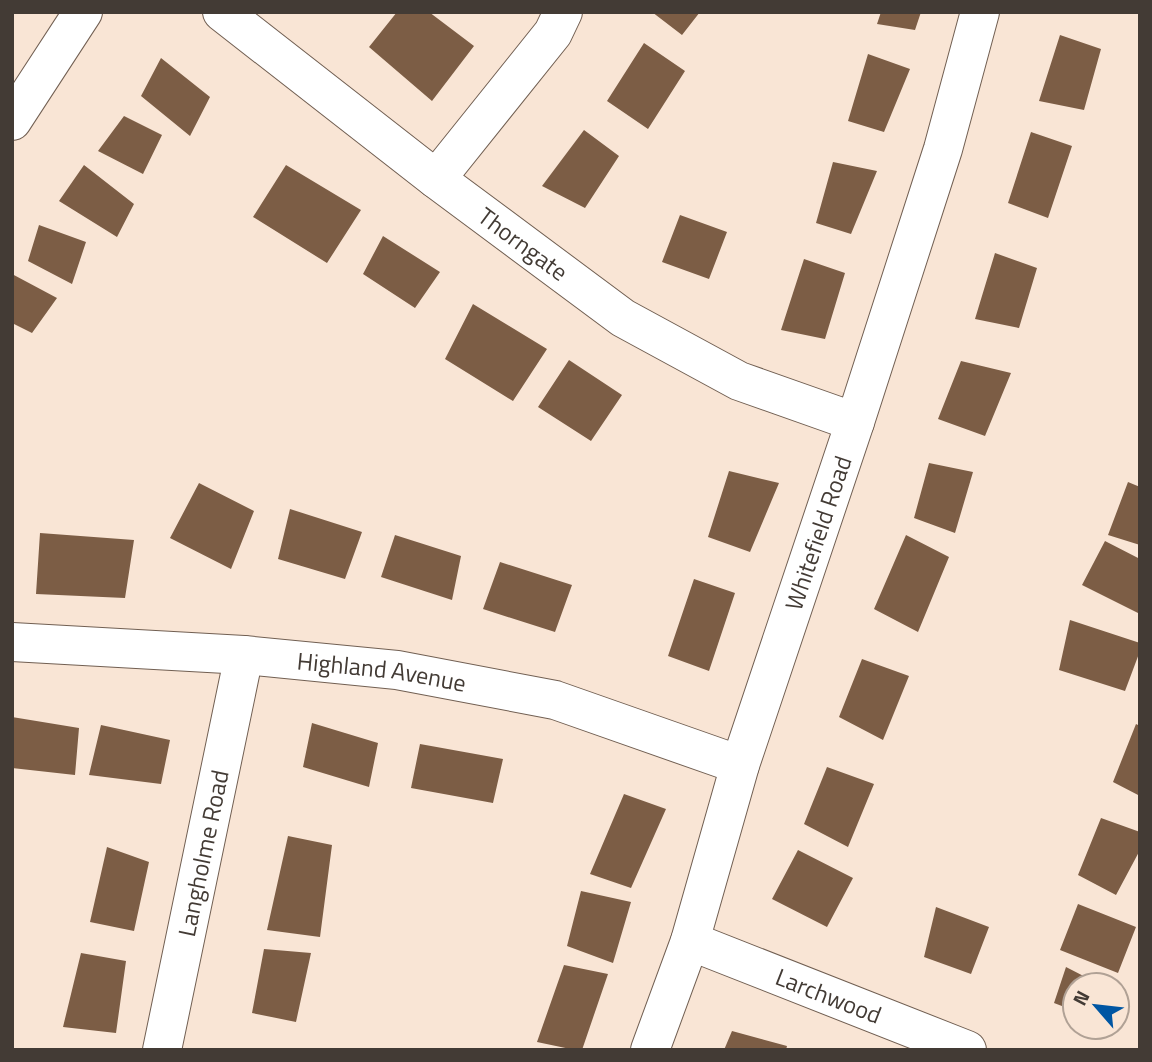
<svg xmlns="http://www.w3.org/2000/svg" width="1152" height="1062" font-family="'Titillium Web',sans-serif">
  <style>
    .building { fill: #7c5d45 }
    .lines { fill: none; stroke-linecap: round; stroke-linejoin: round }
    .minor-casing { stroke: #715f52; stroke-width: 40 }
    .minor { stroke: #fff; stroke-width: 38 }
    .labels { text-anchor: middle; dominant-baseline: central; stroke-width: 7; stroke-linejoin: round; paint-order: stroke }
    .street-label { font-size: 24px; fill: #433b35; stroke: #f9e5d5 }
  </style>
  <rect width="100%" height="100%" fill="#f9e5d5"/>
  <!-- building -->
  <path class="building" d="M397 12H429L474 46 432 101 369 47Z
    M652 12H700L682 35Z
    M881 12H921L915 30 877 24Z
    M1060 35 1101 49 1084 110 1039 101Z
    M644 43 685 71 648 129 607 101Z
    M868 54 910 69 884 132 848 121Z
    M161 58 210 97 190 136 141 96Z
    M124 116 162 135 143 174 98 151Z
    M584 130 619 156 585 208 542 186Z
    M1031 132 1072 146 1048 218 1008 203Z
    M833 162 877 171 851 234 816 223Z
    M84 165 134 204 117 237 59 201Z
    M286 165 361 210 327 263 253 217Z
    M680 215 727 232 709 279 662 262Z
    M39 225 86 242 72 284 28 261Z
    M383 236 440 272 415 308 363 274Z
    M995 253 1037 268 1019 328 975 319Z
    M804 259 845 273 825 339 781 330Z
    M12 274 57 298 32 333 12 323Z
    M473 304 547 349 513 401 445 359Z
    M569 360 622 395 591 441 538 407Z
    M961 361 1011 373 985 436 938 419Z
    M929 463 973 472 955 533 914 518Z
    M729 471 779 483 750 552 708 537Z
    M1128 482 1140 487V545L1108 535Z
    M199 483 254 511 231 569 170 538Z
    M290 509 362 532 345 579 278 559Z
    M40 533 134 540 125 598 36 594Z
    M395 535 461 556 452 600 381 577Z
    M906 535 949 557 918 632 874 609Z
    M1105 541 1140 559V614L1082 585Z
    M500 562 572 585 555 632 483 609Z
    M694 579 735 593 709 671 668 656Z
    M1070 620 1140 643V651L1125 691 1059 670Z
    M862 659 909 676 883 740 839 717Z
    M12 717 79 728 75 775 12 768Z
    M312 723 378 743 369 787 303 767Z
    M1136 724 1140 726V796L1113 782Z
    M101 725 170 740 161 784 89 775Z
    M420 744 503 759 493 803 411 788Z
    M827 767 874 784 848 847 804 824Z
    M624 794 666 809 631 888 590 874Z
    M1101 818 1140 832V850L1116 895 1078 875Z
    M288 836 332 845 320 937 267 930Z
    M107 847 149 862 134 931 90 922Z
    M798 850 853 878 827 927 772 899Z
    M581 891 631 902 613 963 567 946Z
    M1078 904 1136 927 1118 973 1060 950Z
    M936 907 989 927 971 974 924 957Z
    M264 949 311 953 296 1022 252 1013Z
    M81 953 126 961 116 1033 63 1027Z
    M564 965 608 974 582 1050H575L537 1042Z
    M1066 967 1101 985H1075V1011L1054 1003Z
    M732 1031 787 1046 786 1050H724Z"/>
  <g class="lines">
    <!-- minor casing -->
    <g class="minor-casing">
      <g id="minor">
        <path id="s1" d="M222 12 436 179 623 318 739 381 855 422"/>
        <path d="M12 121 83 12"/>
        <path d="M436 179 553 33 563 12"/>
        <path id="s2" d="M12 642 244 655 397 670 555 700 740 765"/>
        <path id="s3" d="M690 941 967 1050"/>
        <path id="s4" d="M162 1050 244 655"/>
        <path id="s5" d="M650 1050 690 941 740 765 855 422 943 149 980 12"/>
      </g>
    </g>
    <!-- minor -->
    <use href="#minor" class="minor"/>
  </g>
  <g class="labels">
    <!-- street labels -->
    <g class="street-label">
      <text stroke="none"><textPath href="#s1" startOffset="380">Thorngate</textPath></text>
      <text stroke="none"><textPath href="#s5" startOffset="544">Whitefield Road</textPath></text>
      <text stroke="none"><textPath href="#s2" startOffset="371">Highland Avenue</textPath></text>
      <text stroke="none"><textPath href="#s4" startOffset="201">Langholme Road</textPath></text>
      <text stroke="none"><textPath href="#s3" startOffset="149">Larchwood</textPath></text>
    </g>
  </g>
  <!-- border -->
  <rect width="1152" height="1062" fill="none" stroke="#433b35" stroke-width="28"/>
  <!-- north arrow -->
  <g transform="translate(1096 1006) rotate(298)"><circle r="33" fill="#f9e5d5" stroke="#b0a195" stroke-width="2"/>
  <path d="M0-5L12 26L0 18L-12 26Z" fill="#0056a3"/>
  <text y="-10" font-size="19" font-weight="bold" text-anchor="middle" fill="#433b35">N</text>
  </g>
</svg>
